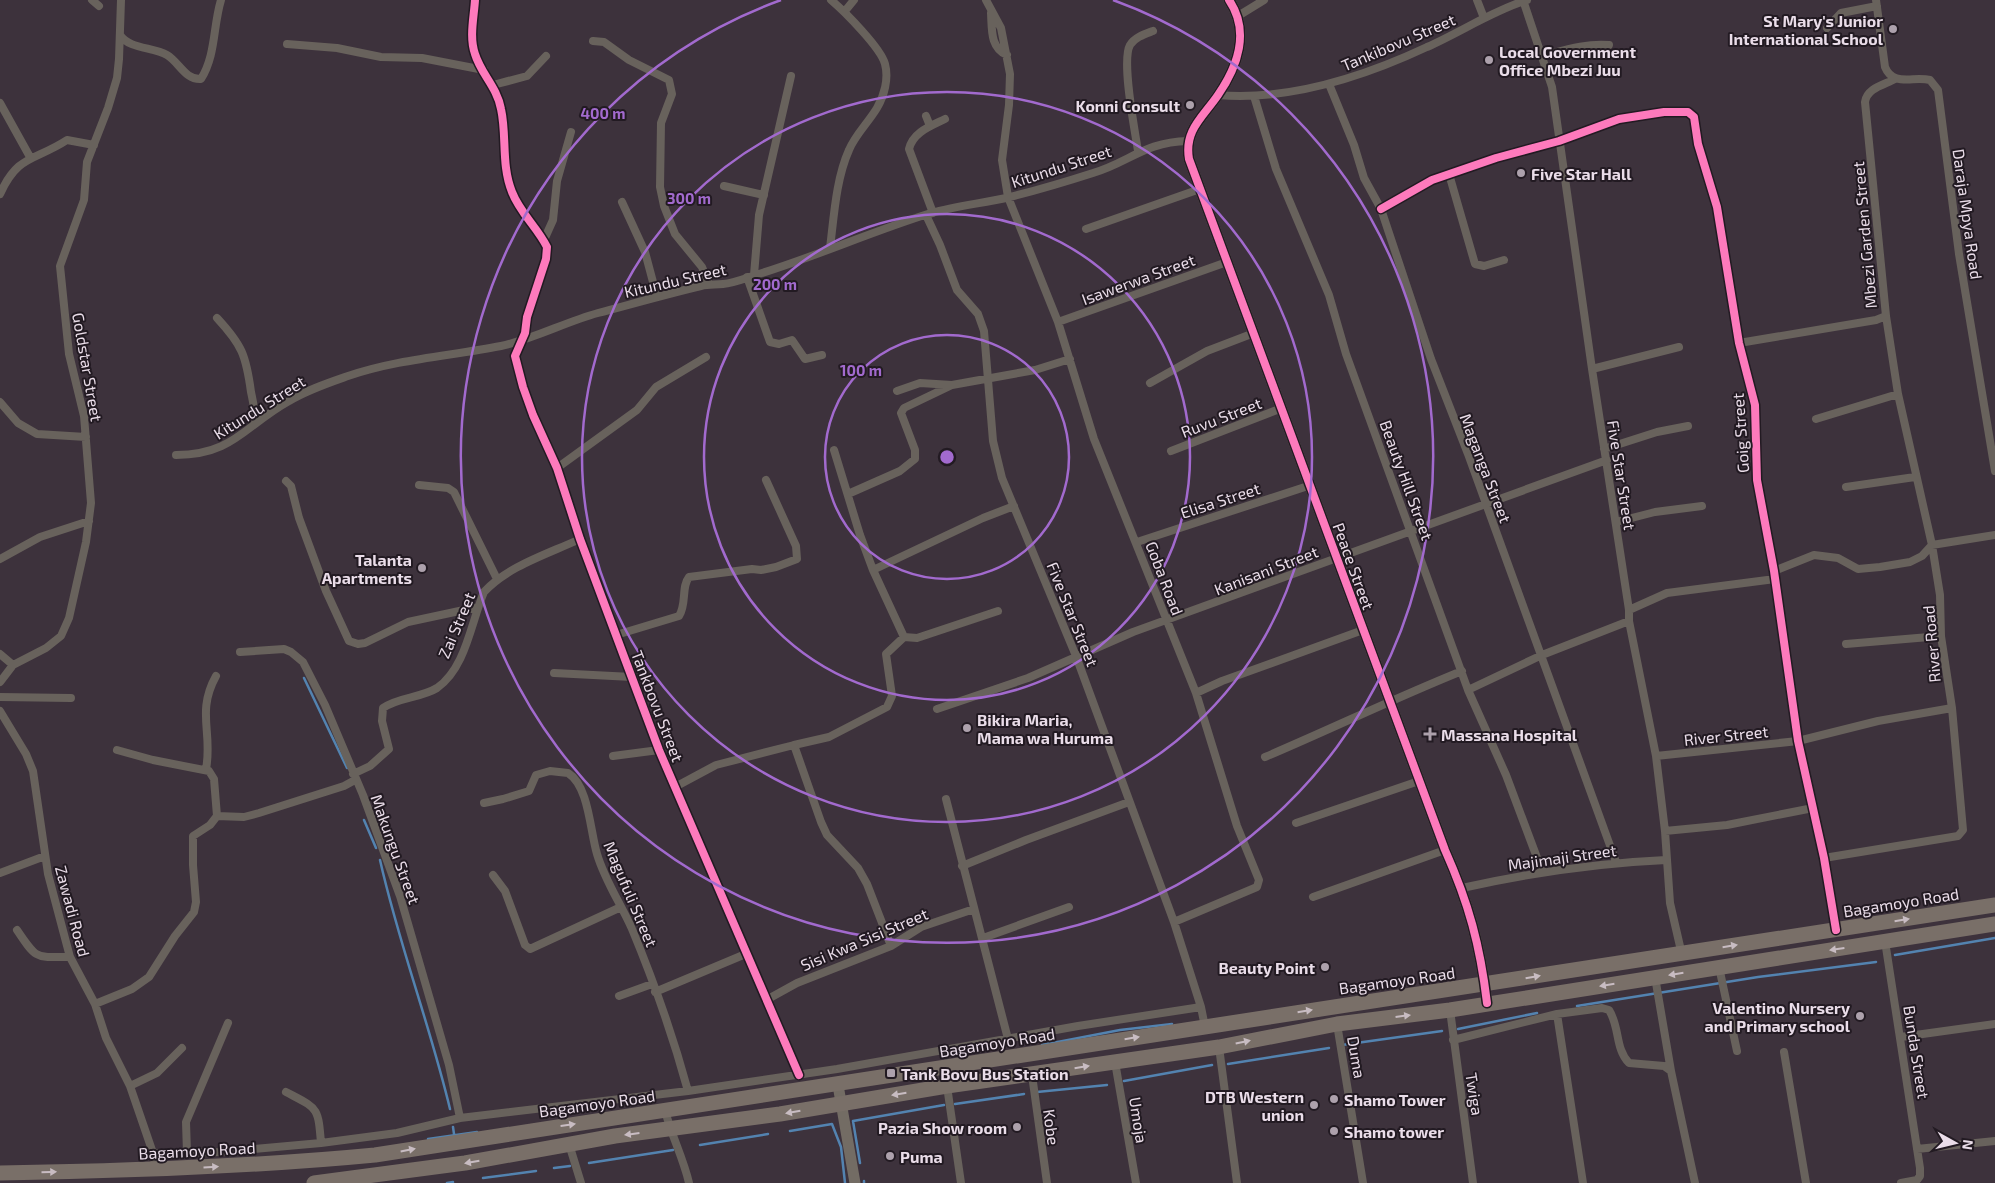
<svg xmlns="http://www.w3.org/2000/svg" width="1995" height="1183" font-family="'Exo 2',sans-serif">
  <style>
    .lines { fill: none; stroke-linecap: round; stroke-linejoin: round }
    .stream { stroke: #5383b0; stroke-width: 2.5 }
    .street { stroke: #68625c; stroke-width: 8 }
    .secondary { stroke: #736c64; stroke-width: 11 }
    .highway { stroke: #796f68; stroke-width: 15 }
    .cycleway-casing { stroke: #221a22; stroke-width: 11 }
    .cycleway { stroke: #fd7abc; stroke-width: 8 }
    .oneway { fill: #c8bcc2 }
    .ring { fill: none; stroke: #a26ace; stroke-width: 2.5 }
    .poi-dot { fill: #ada1ac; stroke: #221a22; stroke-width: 2 }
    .labels { text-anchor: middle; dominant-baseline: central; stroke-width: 4; stroke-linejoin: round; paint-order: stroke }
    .poi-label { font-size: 16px; font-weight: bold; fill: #eadde9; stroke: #221a22; text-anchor: start }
    .street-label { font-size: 16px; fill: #eadde9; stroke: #221a22 }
    .centre { fill: #a26ace; stroke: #221a22; stroke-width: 2.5 }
    .ring-label { font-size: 15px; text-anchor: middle; font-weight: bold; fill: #a26ace; stroke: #221a22; stroke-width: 4; stroke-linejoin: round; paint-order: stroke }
  </style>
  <rect width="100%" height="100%" fill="#3d323c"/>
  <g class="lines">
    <!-- stream -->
    <path class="stream" d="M304 678 347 768
      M364 820 376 848
      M380 860C399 945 430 1025 450 1109
      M1895 955 1995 938
      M1577 1006 1758 977 1876 962
      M1458 1029 1537 1013
      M1042 1045 1120 1030 1172 1024
      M1342 1045 1442 1031
      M1228 1064 1329 1048
      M1124 1081 1212 1065
      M1037 1092 1107 1085
      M955 1104 1024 1094
      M453 1127 454 1134
      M790 1131 832 1124 841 1147 845 1183
      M428 1139 477 1132
      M700 1145 768 1134
      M589 1163 673 1150
      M860 1163 853 1121 944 1105
      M554 1168 570 1166
      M483 1178 536 1171
      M864 1181V1183
      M447 1183 453 1182"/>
    <!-- street -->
    <path class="street" d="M92 0 99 6
      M475 0C474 17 469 37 475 54 481 74 497 87 501 109 507 136 501 165 512 192 520 213 537 227 547 247L546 259 527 317 525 333 515 356 523 387 533 415 557 468 580 539 659 750 799 1075
      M986 0 1001 28 1010 74 1009 105 1002 160 1008 197 1058 322 1094 439 1196 693 1237 826 1259 880 1257 887 1174 922
      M1477 0 1484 18
      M1523 0 1552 87 1592 369 1629 610V621L1656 756 1665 831 1670 903 1682 955
      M1876 0 1885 67C1893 87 1913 76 1930 80L1938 90 1959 254 1995 471
      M845 11 854 0
      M991 13C992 29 990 48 1007 55
      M1238 16 1264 0
      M1827 28 1841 13 1877 6
      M120 35C129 49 153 47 167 55 179 62 185 80 201 79 216 55 213 26 221 0
      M593 41 604 42 629 60 669 80 672 94 661 123 660 187 664 206 675 234 702 267 709 284
      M287 44 337 48 381 57 422 58 484 70
      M1542 56C1565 50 1586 43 1609 45
      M1329 84 1354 145 1364 178 1381 209 1431 359 1468 454 1616 862
      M493 85 527 76 546 56
      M1218 95C1289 101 1363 77 1427 47 1461 32 1492 11 1527 0
      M1254 96 1276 169 1329 295 1346 354 1468 690 1506 775 1542 871
      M0 103 30 157
      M926 116 930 126
      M1138 151C1135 131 1121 61 1130 45 1135 37 1145 34 1153 31
      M1449 174 1475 264 1484 266 1504 260
      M724 186 764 195
      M0 194C18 154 35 161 67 140L94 145
      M622 202 645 252 657 297
      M1381 209 1432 180 1496 158 1559 141 1619 119 1664 112H1688L1694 117 1698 144 1717 207 1739 343 1755 405 1757 480 1774 571 1798 741 1824 858 1836 930
      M933 213 909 149C913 132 931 126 945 119
      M926 215 940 245 957 290 978 314 984 331 993 441 1002 478 1076 656 1174 922 1201 1007 1205 1027
      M1086 229 1200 189
      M544 240 553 220 557 181 571 132
      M830 248C834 216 836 179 849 150 855 135 868 123 877 108 884 96 889 79 885 64 881 48 844 11 831 0
      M754 275 759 215 791 76
      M747 277 770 342 779 344 792 340 805 359 822 355
      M217 318C242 345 246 355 251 392 253 402 256 413 254 423
      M1058 322 1227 262
      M1739 343 1876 320 1886 316 1865 102C1867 88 1884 85 1895 79
      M1592 369 1679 347
      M1150 383 1207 351 1254 333
      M897 391 920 383 952 385
      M0 402 18 423 37 434 86 437
      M1816 419 1898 394
      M1604 449 1657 432 1688 426
      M834 450 860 535 873 570 904 637 917 638 998 611
      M1171 451 1282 408
      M176 455C233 455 244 426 289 401 307 390 328 383 348 376 398 359 450 356 501 346 534 339 565 322 598 313 632 304 667 294 701 286 709 284 715 285 723 284 735 283 748 277 759 274 817 256 873 231 931 213 957 206 984 203 1010 197 1038 190 1065 182 1093 173 1130 162 1144 142 1188 141
      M557 468 637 410 656 387 706 357
      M286 481 291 486 299 518 326 591 349 641 358 644 365 643 408 622 478 607
      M419 485 448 488 454 492 497 579
      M1846 487 1915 477
      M848 494 900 471 915 459V450L901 413 904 408 952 385 1035 370 1070 359
      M1616 522 1655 512 1702 506
      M1137 542 1311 485
      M0 559 40 537 89 521
      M873 570 983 518 1014 506
      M1774 571 1814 555 1838 558 1858 569 1880 567 1910 562 1922 556 1932 545 1995 535
      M1629 610 1667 593 1775 579
      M616 635 679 616C687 604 681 587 689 577L752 569 761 570 776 567 797 559 796 546 766 480
      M1846 644 1941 636
      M240 652 284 649 291 652 303 662 325 705 363 795 400 896 449 1065 460 1118
      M0 654 13 665
      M554 673 632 677
      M0 682 13 665 46 648 61 636 69 618 86 542 91 503 84 416 69 354 60 266 84 200 87 162 108 108 117 78 119 59 121 0
      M1468 690 1542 655 1629 621
      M1196 693 1222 681 1363 630
      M0 697 71 698
      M937 709 1028 678 1133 632 1607 460
      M0 711 26 754 33 771 48 874 70 957 95 1004 106 1038 130 1086 153 1153 156 1170
      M794 745 829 737 887 707 892 696 886 654 904 637
      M613 756 659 750
      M1656 756 1798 741 1878 721 1952 708
      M1265 757C1331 729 1395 698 1462 671
      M206 769C213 733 196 712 216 676
      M353 774 370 766 389 749 382 721 383 708C398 697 421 698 437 688 466 668 471 622 484 592 508 566 548 554 580 539
      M675 787 716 765 794 745 821 822 827 835 858 868 867 884 891 946
      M946 799 1008 1039
      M484 803 503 799 529 791 536 775 550 771 568 773C589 786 590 831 597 854 605 881 621 904 632 929 654 982 673 1036 688 1091
      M217 816 244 817 259 813 344 786 355 780
      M1296 823 1419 781
      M1665 831 1727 825 1813 808
      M1824 858 1958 836 1963 830 1952 708 1941 636 1940 595 1932 545 1898 394 1886 316
      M962 866 1026 840 1129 802
      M0 873 45 856
      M493 875 505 891 525 945 530 949 621 907
      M1462 888C1530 873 1597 863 1666 860
      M1313 897 1445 850
      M17 930C37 960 35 957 70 957
      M983 938 1069 907
      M1885 941 1920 1168V1176L1917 1180 1901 1183
      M1719 967 1737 1051
      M1655 977 1671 1071
      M655 992 748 953
      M619 996 652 984
      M768 999 797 983 891 946 921 927 974 909
      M95 1004 132 989 149 977 175 936 194 912 196 902 193 865V836L210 825 217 816 214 779 209 771 153 760 117 750
      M1450 1010 1473 1183
      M1557 1014 1583 1183
      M1337 1024 1363 1183
      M1901 1037 1995 1024
      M1453 1040 1557 1014 1602 1008 1609 1010C1620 1027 1615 1049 1629 1063L1664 1066 1671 1071 1695 1183
      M1219 1047 1237 1183
      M1784 1052 1806 1183
      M1115 1062 1136 1183
      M1032 1075 1047 1183
      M130 1086 157 1073 182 1048
      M947 1086 961 1183
      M286 1092C318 1109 318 1106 321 1143
      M665 1110C671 1135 683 1157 689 1183
      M569 1144 581 1183
      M1917 1149 1995 1141
      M153 1153 219 1152 321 1143 397 1133 460 1118 688 1091 837 1069 1078 1026 1201 1007
      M187 1153 186 1122 228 1023"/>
    <!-- secondary -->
    <path class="secondary" d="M1229 0C1250 31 1238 66 1218 95 1203 117 1184 130 1189 159L1445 850C1469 904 1480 945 1487 1003
      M838 1085 855 1183"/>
    <!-- highway -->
    <path class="highway" d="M0 1173C125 1171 250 1167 375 1155L1995 905
      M314 1183 465 1163 615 1136 780 1114 947 1086 1219 1047 1337 1024 1450 1010 1995 924"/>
    <!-- cycleway casing -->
    <g class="cycleway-casing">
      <path id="cycleway" d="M475 0C474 17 469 37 475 54 481 74 497 87 501 109 507 136 501 165 512 192 520 213 537 227 547 247L546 259 527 317 525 333 515 356 523 387 533 415 557 468 580 539 659 750 799 1075
        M1229 0C1250 31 1238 66 1218 95 1203 117 1184 130 1189 159L1445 850C1469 904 1480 945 1487 1003
        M1381 209 1432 180 1496 158 1559 141 1619 119 1664 112H1688L1694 117 1698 144 1717 207 1739 343 1755 405 1757 480 1774 571 1798 741 1824 858 1836 930"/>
    </g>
    <!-- cycleway -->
    <use href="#cycleway" class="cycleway"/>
  </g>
  <!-- one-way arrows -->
  <defs><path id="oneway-solid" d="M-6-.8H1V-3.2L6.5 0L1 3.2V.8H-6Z" transform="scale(1.25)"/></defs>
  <g class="oneway">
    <use href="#oneway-solid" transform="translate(1902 920) rotate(-9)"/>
    <use href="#oneway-solid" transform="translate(1730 946) rotate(-9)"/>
    <use href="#oneway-solid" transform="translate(1837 949) rotate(172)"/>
    <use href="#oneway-solid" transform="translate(1676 974) rotate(171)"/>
    <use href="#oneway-solid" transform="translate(1533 977) rotate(-10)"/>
    <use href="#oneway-solid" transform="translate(1607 985) rotate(171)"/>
    <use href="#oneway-solid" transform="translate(1305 1011) rotate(-9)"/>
    <use href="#oneway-solid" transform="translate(1403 1016) rotate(-7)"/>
    <use href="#oneway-solid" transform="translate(1132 1038) rotate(-9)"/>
    <use href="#oneway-solid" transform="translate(1243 1042) rotate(-12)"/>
    <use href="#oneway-solid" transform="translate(1082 1067) rotate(-9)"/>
    <use href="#oneway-solid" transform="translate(899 1094) rotate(171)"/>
    <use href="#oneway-solid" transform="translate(793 1112) rotate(170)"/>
    <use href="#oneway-solid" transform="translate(568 1125) rotate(-8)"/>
    <use href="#oneway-solid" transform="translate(632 1134) rotate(173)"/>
    <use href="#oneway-solid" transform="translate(408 1150) rotate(-11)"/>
    <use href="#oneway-solid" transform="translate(472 1162) rotate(170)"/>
    <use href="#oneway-solid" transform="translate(211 1167) rotate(-3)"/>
    <use href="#oneway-solid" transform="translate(49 1172) rotate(-1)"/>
  </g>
  <!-- distance rings -->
  <g class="ring">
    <circle cx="947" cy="457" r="122"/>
    <circle cx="947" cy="457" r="243"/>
    <circle cx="947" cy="457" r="365"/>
    <path d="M1113 0A486 486 0 1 1 781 0"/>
  </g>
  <!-- markers -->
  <g class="poi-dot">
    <circle cx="1893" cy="29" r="5"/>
    <circle cx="1489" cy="60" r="5"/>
    <circle cx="1190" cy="105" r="5"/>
    <circle cx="1521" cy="173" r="5"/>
    <circle cx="422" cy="568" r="5"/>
    <circle cx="967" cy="728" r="5"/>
    <path d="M1427.5 726.5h5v5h5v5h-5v5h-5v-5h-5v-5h5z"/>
    <circle cx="1325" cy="967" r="5"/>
    <circle cx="1860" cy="1016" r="5"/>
    <rect x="886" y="1068" width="10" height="10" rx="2.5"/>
    <circle cx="1334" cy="1099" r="5"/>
    <circle cx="1314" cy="1105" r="5"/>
    <circle cx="1017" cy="1127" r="5"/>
    <circle cx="1334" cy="1131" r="5"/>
    <circle cx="890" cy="1156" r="5"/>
  </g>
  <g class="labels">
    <!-- poi labels -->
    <g class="poi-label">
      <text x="1883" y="20" text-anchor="end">St Mary's Junior<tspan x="1883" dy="18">International School</tspan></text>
      <text x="1499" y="51">Local Government<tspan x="1499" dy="18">Office Mbezi Juu</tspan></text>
      <text x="1180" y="105" text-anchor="end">Konni Consult</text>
      <text x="1531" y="173">Five Star Hall</text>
      <text x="412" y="559" text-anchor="end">Talanta<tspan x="412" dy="18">Apartments</tspan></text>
      <text x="977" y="719">Bikira Maria,<tspan x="977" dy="18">Mama wa Huruma</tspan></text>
      <text x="1441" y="734">Massana Hospital</text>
      <text x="1315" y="967" text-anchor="end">Beauty Point</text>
      <text x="1850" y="1007" text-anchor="end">Valentino Nursery<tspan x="1850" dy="18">and Primary school</tspan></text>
      <text x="901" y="1073">Tank Bovu Bus Station</text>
      <text x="1304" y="1096" text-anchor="end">DTB Western<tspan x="1304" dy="18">union</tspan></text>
      <text x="1344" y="1099">Shamo Tower</text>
      <text x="1007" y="1127" text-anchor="end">Pazia Show room</text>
      <text x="1344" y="1131">Shamo tower</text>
      <text x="900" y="1156">Puma</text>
    </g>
    <!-- street labels -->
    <g class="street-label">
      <text transform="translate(1398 42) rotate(-23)">Tankibovu Street</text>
      <text transform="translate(1061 166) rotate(-18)">Kitundu Street</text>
      <text transform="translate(1968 214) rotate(82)">Daraja Mpya Road</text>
      <text transform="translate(1864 235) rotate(-95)">Mbezi Garden Street</text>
      <text transform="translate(1138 279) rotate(-20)">Isawerwa Street</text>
      <text transform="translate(675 280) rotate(-13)">Kitundu Street</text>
      <text transform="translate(88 367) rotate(80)">Goldstar Street</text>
      <text transform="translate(259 407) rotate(-32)">Kitundu Street</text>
      <text transform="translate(1221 417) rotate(-21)">Ruvu Street</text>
      <text transform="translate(1740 433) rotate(-94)">Goig Street</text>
      <text transform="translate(1486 468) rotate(69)">Maganga Street</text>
      <text transform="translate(1622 475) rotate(81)">Five Star Street</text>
      <text transform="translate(1407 480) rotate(70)">Beauty Hill Street</text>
      <text transform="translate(1220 500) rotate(-18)">Elisa Street</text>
      <text transform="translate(1354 566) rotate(70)">Peace Street</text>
      <text transform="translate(1266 570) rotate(-21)">Kanisani Street</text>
      <text transform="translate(1165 578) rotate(69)">Goba Road</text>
      <text transform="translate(1073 614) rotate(68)">Five Star Street</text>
      <text transform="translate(456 625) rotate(-67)">Zai Street</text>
      <text transform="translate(1931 644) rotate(-95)">River Road</text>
      <text transform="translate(658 706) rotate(69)">Tankbovu Street</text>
      <text transform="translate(1726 735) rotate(-6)">River Street</text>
      <text transform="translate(396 849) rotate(70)">Makungu Street</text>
      <text transform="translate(1562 857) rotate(-8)">Majimaji Street</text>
      <text transform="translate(631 894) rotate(67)">Magufuli Street</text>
      <text transform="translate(1901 902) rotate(-9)">Bagamoyo Road</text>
      <text transform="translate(73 911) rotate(75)">Zawadi Road</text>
      <text transform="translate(864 939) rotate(-23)">Sisi Kwa Sisi Street</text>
      <text transform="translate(1397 980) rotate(-8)">Bagamoyo Road</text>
      <text transform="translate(997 1042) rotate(-9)">Bagamoyo Road</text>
      <text transform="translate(1917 1052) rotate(81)">Bunda Street</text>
      <text transform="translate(1357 1057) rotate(80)">Duma</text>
      <text transform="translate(1475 1094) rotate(81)">Twiga</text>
      <text transform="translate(597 1103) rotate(-8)">Bagamoyo Road</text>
      <text transform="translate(1139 1120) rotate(81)">Umoja</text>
      <text transform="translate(1052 1127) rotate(82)">Kobe</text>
      <text transform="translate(197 1150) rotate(-3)">Bagamoyo Road</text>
    </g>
  </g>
  <circle cx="947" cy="457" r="8" class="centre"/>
  <g class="ring-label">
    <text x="603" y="119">400 m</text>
    <text x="689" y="204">300 m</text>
    <text x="775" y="290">200 m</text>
    <text x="861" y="376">100 m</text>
  </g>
  <!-- north arrow -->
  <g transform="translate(1955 1143) rotate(98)" stroke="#221a22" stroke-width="4" paint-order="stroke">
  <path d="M0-4L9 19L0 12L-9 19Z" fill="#eadde9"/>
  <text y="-8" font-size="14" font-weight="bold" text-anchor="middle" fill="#eadde9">N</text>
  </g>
</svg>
